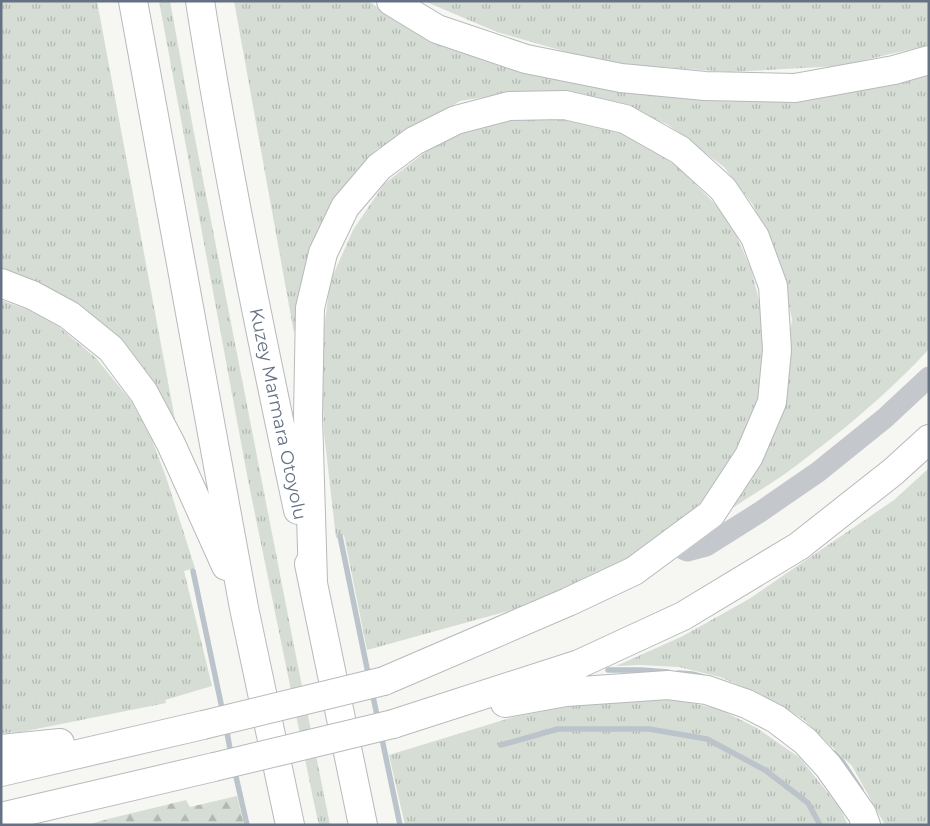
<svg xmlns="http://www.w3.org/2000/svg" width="930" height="826" font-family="Montserrat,sans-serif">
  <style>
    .grass { fill: url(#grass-tufts) }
    .forest { fill: url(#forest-firs) }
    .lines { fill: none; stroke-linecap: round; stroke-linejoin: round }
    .stream { stroke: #bbc4ca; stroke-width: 5.5 }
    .highway-casing { stroke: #b7b9bd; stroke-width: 30 }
    .minor { stroke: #c4c7cb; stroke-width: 21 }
    .highway { stroke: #fff; stroke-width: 28 }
    .highway-bridge-casing { stroke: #b7b9bd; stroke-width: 30; stroke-linecap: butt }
    .highway-bridge { stroke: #fff; stroke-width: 28 }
    .labels { text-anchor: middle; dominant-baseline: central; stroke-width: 5; stroke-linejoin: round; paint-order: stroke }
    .street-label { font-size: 18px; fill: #657284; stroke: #fff }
  </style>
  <defs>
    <pattern id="grass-tufts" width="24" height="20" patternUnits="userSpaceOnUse" patternTransform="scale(1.25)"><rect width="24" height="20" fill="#d6ddd4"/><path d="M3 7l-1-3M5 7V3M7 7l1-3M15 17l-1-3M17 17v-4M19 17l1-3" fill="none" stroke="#b1b8b2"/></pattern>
    <pattern id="forest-firs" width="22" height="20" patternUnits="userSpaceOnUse" patternTransform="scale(1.25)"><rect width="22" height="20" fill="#d6ddd4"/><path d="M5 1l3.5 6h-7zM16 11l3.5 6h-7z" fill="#b1b8b2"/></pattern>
  </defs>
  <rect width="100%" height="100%" fill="#f6f6f3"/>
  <!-- grass -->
  <path class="grass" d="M1 1H97L176 425 113 333 68 298 20 275 1 270Z
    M159 1H170L193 128 293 641 330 825H319L314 803 248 480Z
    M234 1H369L397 22 471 54 602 88 730 100 929 70V349C889 393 841 432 793 468 770 485 745 499 722 515L765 453 783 389 792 319 780 265 753 205 724 167 667 124 601 100 510 93 460 101 376 150 336 202 310 257 294 333Z
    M424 1H929V45L839 66 730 72 605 63 497 32Z
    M529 118 570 119 631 136 678 167 729 218 751 269 764 320 763 390 743 444 708 497 622 567 523 607 367 650 344 535 336 538 324 433 321 353 330 282 353 230 384 184 437 143 479 126Z
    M1 300 26 309 59 327 96 358 131 401 152 440 166 477 195 568 184 571 212 686 165 700 166 703 21 732 1 733Z
    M929 468V825H885L852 766 803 719 762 695 720 677 679 667 640 665 616 666 681 637 749 599 894 500Z
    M673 699 719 709 757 728 800 758 840 808 848 825H405L389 755 513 717 599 701Z"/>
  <!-- forest -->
  <path class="forest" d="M237 796 244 825H87L108 819 186 800 190 807Z"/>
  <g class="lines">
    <!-- stream -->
    <path class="stream" d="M340 536 369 678
      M193 571 223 713
      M608 670H641L668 672
      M678 673 692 674 703 677
      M372 692 378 720
      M226 727 231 754
      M381 734 400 825
      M501 745 558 729H649L707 739 765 770 808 803 820 825
      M834 753 842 761 861 790
      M234 768 247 825"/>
    <!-- highway casing -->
    <g class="highway-casing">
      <path id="highway" d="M133 1 244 608 290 825
        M200 1C227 172 262 341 298 510
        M391 1 437 29 526 59 621 78 705 86 795 88 894 70 929 60
        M1 283 32 295 69 315 111 349 144 393 171 444 226 566
        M309 564 363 825
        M313 582 308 415 310 308 323 253 345 207 379 167 414 141 456 120 509 106 565 105 625 119 680 150 723 189 755 237 773 286 777 350 772 402 749 456 711 514 634 571 568 602 384 681
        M505 703 566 692 668 685 707 690 747 704 776 719 805 741 828 766 862 814 866 825
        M393 724 579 664 683 616 799 546 894 471 929 439
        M1 749 60 743
        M1 772 203 725
        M1 817 214 767"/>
    </g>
    <!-- minor -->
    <path class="minor" d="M671 544 687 551 706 546 760 512 818 472 885 418 929 377"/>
    <!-- highway -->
    <use href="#highway" class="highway"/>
    <!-- highway-bridge casing -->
    <g class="highway-bridge-casing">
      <path id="highway-bridge" d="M203 725 384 681
        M214 767 393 724"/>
    </g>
    <!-- highway-bridge -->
    <use href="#highway-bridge" class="highway-bridge"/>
  </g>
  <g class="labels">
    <!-- street labels -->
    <g class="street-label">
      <text transform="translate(278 414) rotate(78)">Kuzey Marmara Otoyolu</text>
    </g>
  </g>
  <!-- border -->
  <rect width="930" height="826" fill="none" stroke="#657284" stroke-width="5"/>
</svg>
